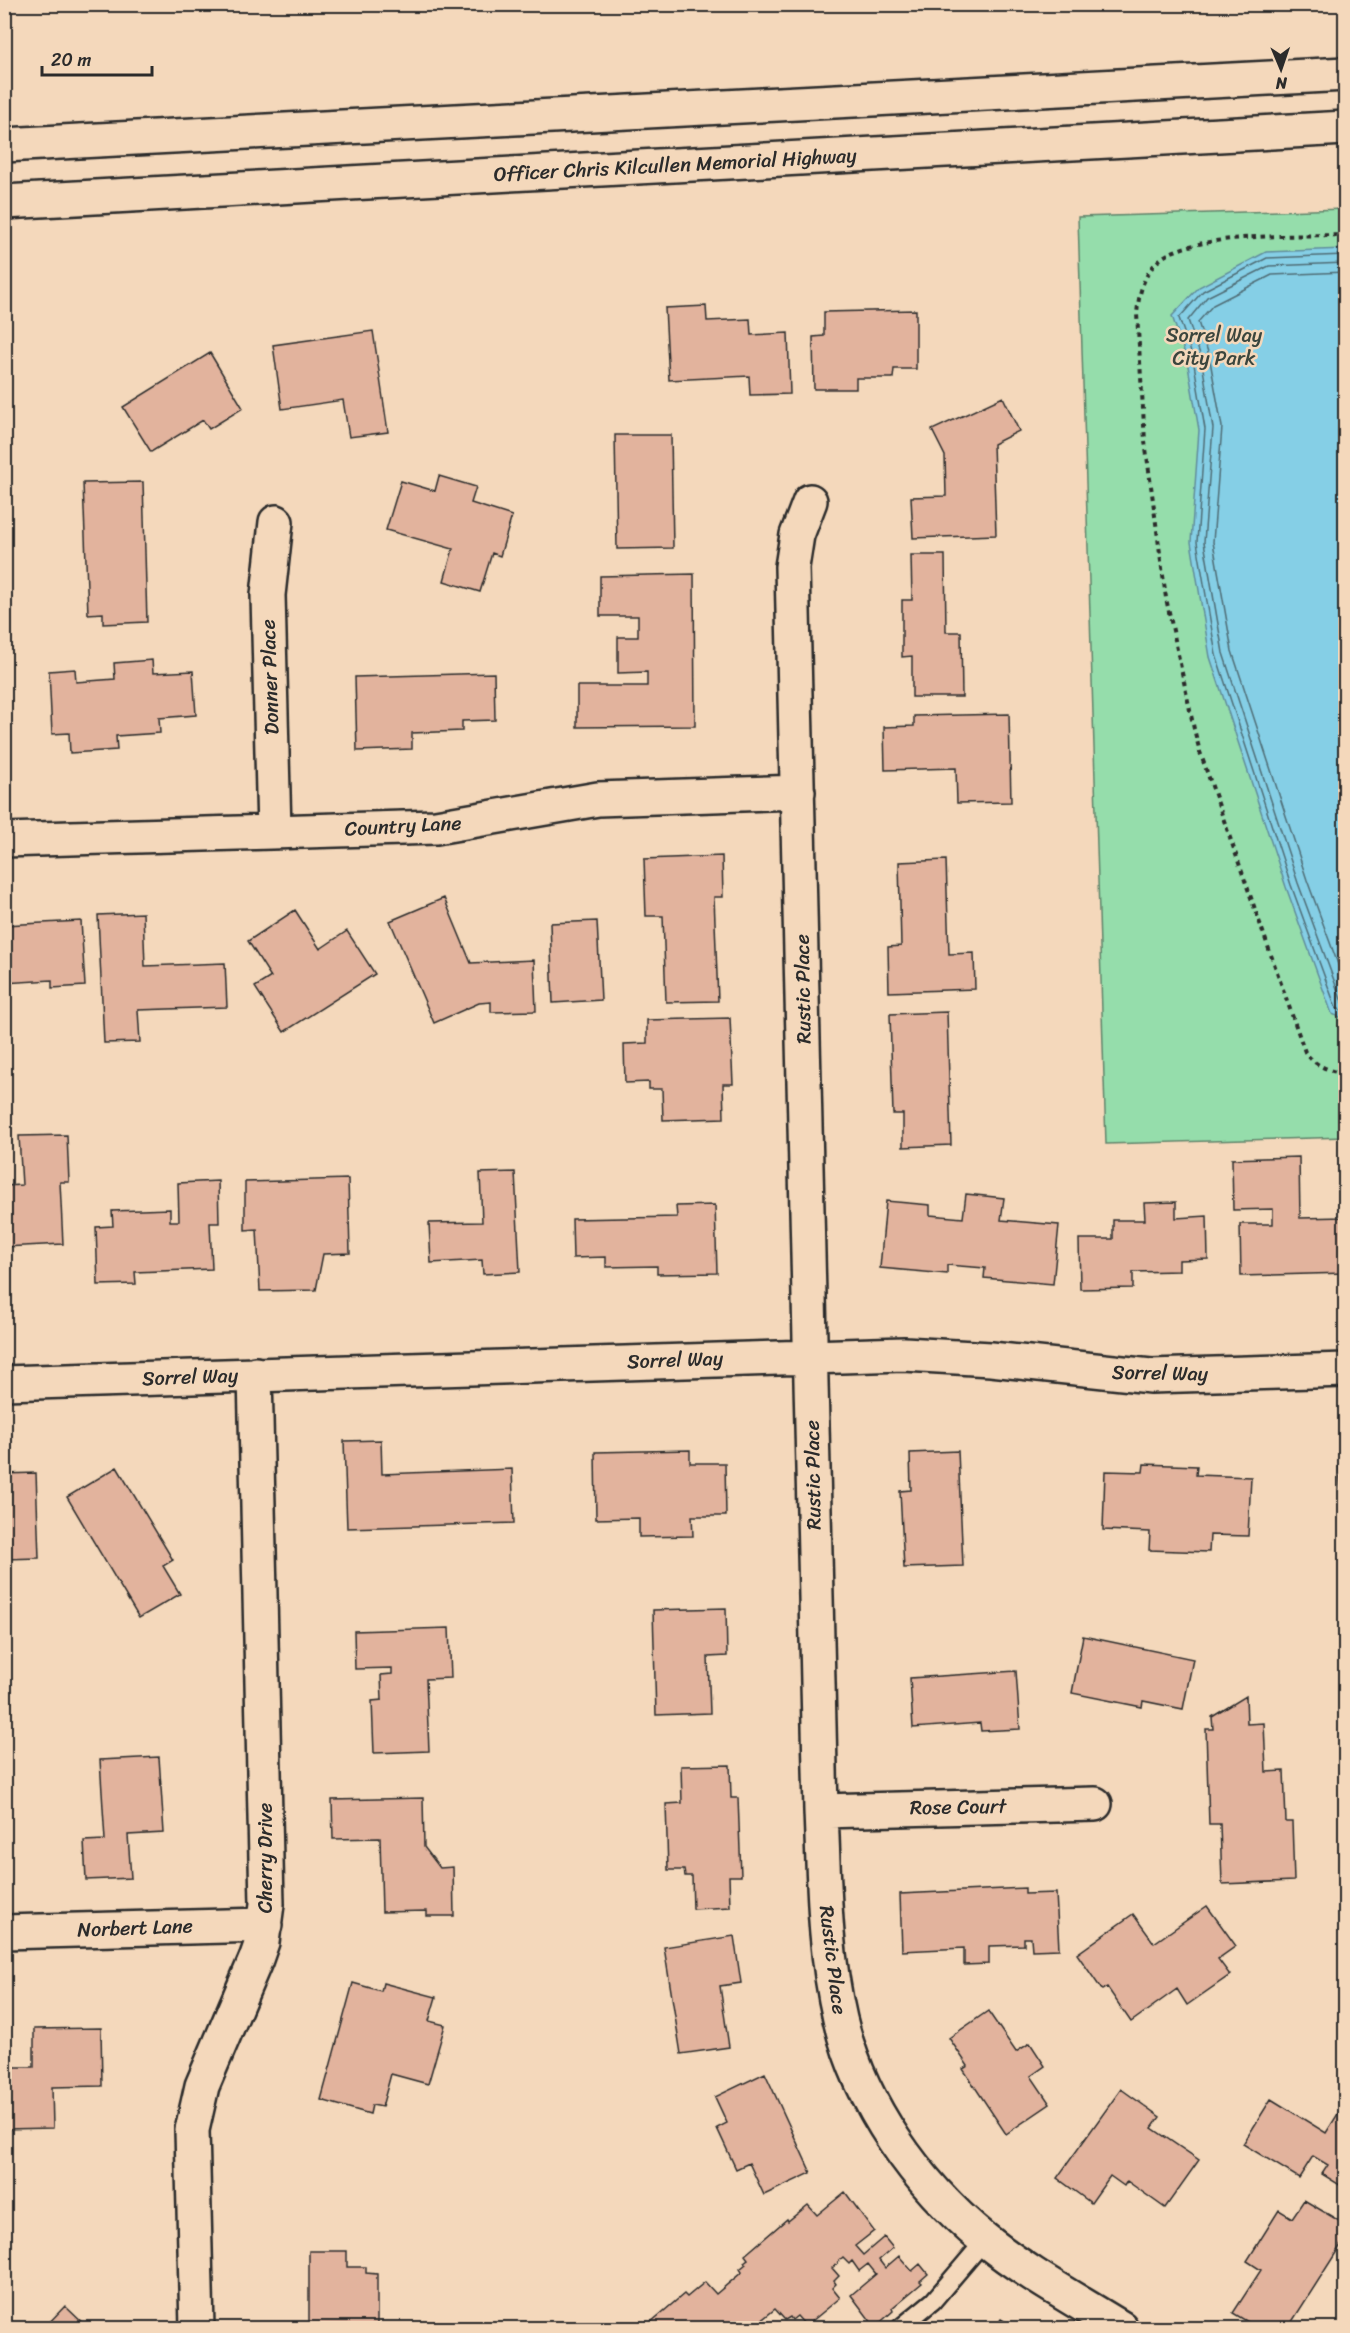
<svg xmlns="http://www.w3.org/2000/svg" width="1350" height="2333" font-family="Sriracha,sans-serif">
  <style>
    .green { fill: #95ddab; stroke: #60846b; stroke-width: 1.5 }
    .water { fill: #85cfe6; stroke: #618d9b; stroke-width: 1.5 }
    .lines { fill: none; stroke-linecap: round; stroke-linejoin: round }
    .shore { stroke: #4f6d76; stroke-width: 1.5 }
    .building { fill: #e2b39d; stroke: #2b2b2b; stroke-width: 1.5 }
    .service-casing { stroke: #2b2b2b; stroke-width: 21 }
    .minor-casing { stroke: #2b2b2b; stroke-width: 38 }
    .motorway-casing { stroke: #2b2b2b; stroke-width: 38 }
    .path { stroke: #2b2b2b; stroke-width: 4; stroke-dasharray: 4.5 4.5; stroke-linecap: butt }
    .service { stroke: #f4d8bb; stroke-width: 16 }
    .minor { stroke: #f4d8bb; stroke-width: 33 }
    .motorway { stroke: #f4d8bb; stroke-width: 33 }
    .labels { text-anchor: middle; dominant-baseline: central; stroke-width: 5; stroke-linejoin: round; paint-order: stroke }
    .street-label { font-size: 20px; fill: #2b2b2b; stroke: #f4d8bb }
    .park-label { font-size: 20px; fill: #3b463e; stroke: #f4d8bb }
  </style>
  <rect width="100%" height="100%" fill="#f4d8bb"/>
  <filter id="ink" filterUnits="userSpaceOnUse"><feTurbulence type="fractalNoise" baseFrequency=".0167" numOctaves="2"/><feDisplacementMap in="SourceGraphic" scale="12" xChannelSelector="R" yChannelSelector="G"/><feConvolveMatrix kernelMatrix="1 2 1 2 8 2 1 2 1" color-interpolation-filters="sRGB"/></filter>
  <g filter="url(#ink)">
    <!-- green -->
    <path class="green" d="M1345 209V1137L1106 1144 1078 217Z"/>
    <!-- water -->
    <path class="water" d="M1345 249H1346L1345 1019 1332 1014 1286 887 1210 657 1191 542 1199 430 1187 360 1172 316 1199 287 1266 252Z"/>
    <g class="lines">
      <!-- shore -->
      <path class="shore" d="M1346 255 1267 258 1203 291 1179 318 1193 358 1205 429 1197 542 1216 655 1291 885 1336 1008 1346 1012
        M1346 263 1269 266 1207 297 1188 320 1201 357 1213 428 1204 542 1223 653 1298 883 1342 1002 1346 1004
        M1346 272 1272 275 1213 305 1198 322 1209 355 1222 427 1213 542 1232 651 1307 880 1346 986"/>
    </g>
    <!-- building -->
    <path class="building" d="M706 306 707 321 750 319 751 335 788 333 790 394 750 395 749 376 669 380 665 308Z
      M916 310V369H894L893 378H856V389H814L813 337 824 336V312Z
      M373 331 388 432 349 437 343 400 282 409 273 345Z
      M210 353 243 408 209 429 203 420 151 452 123 407Z
      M1003 397 1019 431 993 444 996 535 913 538 911 497 946 496 945 456 932 430Z
      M615 435H671L673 548 617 549Z
      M439 476 476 487 471 503 512 516 500 556 492 553 480 592 444 581 453 549 386 530 401 481 435 491Z
      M143 482 147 622 103 624V613L88 614 83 483Z
      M911 555H945L946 632H961L962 697H912V656L902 657V600H912Z
      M694 574 695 726 577 727V686H647V672L618 673V637H638V616H600V576Z
      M152 660 153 673 193 671 196 715 159 718 160 733 116 736 117 750 70 753 69 733 52 734 49 671 75 669 76 682 115 679 114 663Z
      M494 673 495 720 462 721V731L412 733V749L357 751 355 677Z
      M1009 714 1011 802 957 803 956 768 885 770 884 727 914 726V716Z
      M722 856 723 897H714L718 1001 666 1002 663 916H646L644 859Z
      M946 860 949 954 974 953 975 989 889 992 888 947 901 946 899 862Z
      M444 898 471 963 534 960 536 1011 491 1012V1002L479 1003 434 1023 390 921Z
      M295 910 320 949 347 931 375 974 284 1032 255 987 271 977 248 941Z
      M143 913 145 966 225 963 227 1007 138 1010 140 1042 104 1043 98 915Z
      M81 921 85 986 52 988V980L4 983V925Z
      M597 921 601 1000 553 1003 550 923Z
      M947 1012 951 1145 903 1147V1114H893L890 1014Z
      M730 1018 733 1084H723L724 1118 663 1120 662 1089H649V1082L625 1083 624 1044 647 1043V1020Z
      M67 1135 69 1182H60L63 1244 4 1247V1186L22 1185 19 1136Z
      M1299 1157 1300 1218 1344 1217V1204H1346V1273L1241 1276 1240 1224H1273V1209L1233 1210 1232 1159Z
      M515 1172 520 1272 483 1274 482 1260 431 1263 429 1223 482 1222 480 1173Z
      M348 1179 350 1253 323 1254 316 1290 260 1291 257 1229 245 1230V1182Z
      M218 1181 219 1223H210L212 1269 135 1272 136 1284 98 1285 96 1227 113 1226 112 1211 170 1209V1221H179L178 1183Z
      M966 1194 1004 1198 1001 1220 1059 1225 1053 1284 984 1278 985 1268 947 1265V1274L880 1268 886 1201 930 1205V1215L963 1218Z
      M1176 1202V1218L1207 1216 1208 1259 1179 1260V1271L1133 1272V1288L1080 1289 1079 1239H1113V1220H1145L1144 1203Z
      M715 1205 717 1273 657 1274V1266L606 1267V1257L573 1258 572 1219 677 1217 676 1206Z
      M381 1440 382 1474 512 1469 514 1523 347 1528 344 1441Z
      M690 1450V1463H725L726 1516H692L693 1536 639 1537V1518L596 1519 595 1452Z
      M958 1451 963 1566 904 1568 900 1491 911 1490 910 1453Z
      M1144 1464 1197 1466 1196 1475 1251 1477 1248 1536 1210 1535 1209 1552 1149 1550 1150 1532 1103 1530 1105 1471 1143 1472Z
      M1339 1466H1346V1541H1344Z
      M117 1467 173 1560 163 1566 180 1594 139 1618 67 1497Z
      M36 1473 39 1558 4 1559V1474Z
      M726 1608 727 1656 708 1657 710 1713 656 1715 653 1610Z
      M449 1628 451 1678 426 1679 429 1751 374 1753 372 1701 382 1700 381 1675 392 1674V1668L355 1669 354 1631Z
      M1083 1636 1193 1659 1183 1709 1143 1701 1142 1707 1072 1693Z
      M1016 1671 1020 1729 981 1731 980 1723 913 1728 910 1678Z
      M1246 1696 1247 1724 1264 1723 1266 1772 1284 1771 1286 1822H1292L1294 1881 1222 1884 1220 1824H1209L1206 1729H1213L1212 1717Z
      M159 1757 164 1833 128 1835 131 1878 86 1880 84 1841 105 1840 100 1760Z
      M730 1765 731 1798H738L741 1876H729L730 1907 693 1909 692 1876H685L684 1870H668L666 1804 682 1803 681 1766Z
      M423 1798 424 1847 440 1868 453 1867 454 1916H427V1911L382 1912 380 1838 333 1839 332 1800Z
      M1025 1888V1894L1056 1893 1059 1949 1032 1950 1031 1938H1024V1945L989 1946V1964L964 1965V1948L902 1951 900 1894Z
      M1207 1906 1236 1946 1218 1959 1230 1975 1187 2005 1177 1989 1131 2022 1107 1987 1102 1990 1077 1954 1133 1914 1154 1943Z
      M734 1936 741 1983 720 1986 729 2047 681 2054 664 1947Z
      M353 1983 381 1991 383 1983 436 1997 429 2021 445 2025 428 2084 391 2074 382 2107 372 2105 370 2114 321 2100Z
      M988 2011 1016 2052 1030 2043 1045 2066 1031 2076 1050 2104 1006 2134 963 2069 968 2066 949 2038Z
      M101 2028 102 2086 52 2087 53 2128 4 2129V2067H34V2029Z
      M765 2073 811 2173 764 2195 749 2163 736 2169 717 2128 727 2123 715 2097Z
      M1121 2089 1160 2117 1152 2128 1199 2160 1165 2208 1127 2181 1124 2186 1110 2176 1091 2203 1057 2178Z
      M1271 2099 1326 2133 1346 2101V2189L1322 2174 1328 2165 1313 2156 1299 2178 1243 2144Z
      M845 2192 874 2231 855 2246 863 2255 884 2237 893 2248 879 2260 885 2268 899 2256 912 2271 920 2264 928 2274 920 2281 922 2283 892 2308 893 2311 875 2327 851 2295 876 2274 868 2264 859 2271 852 2261 849 2264 843 2258 832 2268 839 2276 834 2281 836 2284 832 2288 840 2298 806 2326 797 2316 792 2320 790 2317 785 2320 775 2309 758 2323 761 2328H644L684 2294 687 2297 705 2282 716 2294 742 2272 740 2269 746 2264 744 2262 748 2259 745 2255 787 2219 788 2221 808 2205 817 2215Z
      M1304 2200 1346 2225V2237L1288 2328 1271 2327 1258 2328 1233 2313 1261 2270 1247 2261 1279 2210 1292 2218Z
      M309 2251H347V2267H366V2273L377 2274V2328H309Z
      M65 2306 88 2328H44Z
      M1001 2319 1016 2328H991L992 2326 995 2328Z"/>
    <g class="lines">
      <!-- service casing -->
      <g class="service-casing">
        <path id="service" d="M900 2328 933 2301 985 2240"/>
      </g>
      <!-- minor casing -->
      <g class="minor-casing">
        <path id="minor" d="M810 501 797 535 792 567 821 1811C824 1880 824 1951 840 2019 860 2104 917 2184 984 2239 1026 2273 1076 2300 1121 2328
          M274 832 268 595 276 522
          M4 840 436 827 598 799 798 792
          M4 1383 904 1354 991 1359 1151 1376 1346 1370
          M821 1811 1095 1804
          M4 1932 265 1925
          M197 2328 192 2130 202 2086 256 1959 262 1942 267 1904 255 1374"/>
      </g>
      <!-- motorway casing -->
      <g class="motorway-casing">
        <path id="motorway" d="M4 145 1346 74
          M4 202 1346 128"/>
      </g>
      <!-- path -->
      <path class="path" d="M1346 235C1301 236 1199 233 1163 257 1144 271 1139 292 1137 314L1145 441 1166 598 1194 729 1200 752 1305 1052C1315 1066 1329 1071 1346 1074"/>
      <!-- service -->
      <use href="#service" class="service"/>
      <!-- minor -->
      <use href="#minor" class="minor"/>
      <!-- motorway -->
      <use href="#motorway" class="motorway"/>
    </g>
  </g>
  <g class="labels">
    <!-- street labels -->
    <g class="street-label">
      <text transform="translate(675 165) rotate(-3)">Officer Chris Kilcullen Memorial Highway</text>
      <text transform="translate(270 677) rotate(-92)">Donner Place</text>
      <text transform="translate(403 826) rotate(-3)">Country Lane</text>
      <text transform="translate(803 989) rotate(-91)">Rustic Place</text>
      <text transform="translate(675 1360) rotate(-2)">Sorrel Way</text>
      <text transform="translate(1160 1373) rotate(1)">Sorrel Way</text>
      <text transform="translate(190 1377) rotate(-2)">Sorrel Way</text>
      <text transform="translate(813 1475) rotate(-91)">Rustic Place</text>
      <text transform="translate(958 1807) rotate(-1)">Rose Court</text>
      <text transform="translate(265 1858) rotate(-90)">Cherry Drive</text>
      <text transform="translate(135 1928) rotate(-2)">Norbert Lane</text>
      <text transform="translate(833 1960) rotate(83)">Rustic Place</text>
    </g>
    <!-- park labels -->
    <g class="park-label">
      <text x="1214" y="335">Sorrel Way<tspan x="1214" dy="23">City Park</tspan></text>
    </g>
  </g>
  <!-- margin -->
  <rect width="1350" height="2333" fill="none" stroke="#f4d8bb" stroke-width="24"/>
  <rect x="12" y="12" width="1326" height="2309" fill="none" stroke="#2b2b2b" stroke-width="2" filter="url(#ink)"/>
  <!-- north arrow -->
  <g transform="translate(1281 69) rotate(178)" stroke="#f4d8bb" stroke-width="4.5" paint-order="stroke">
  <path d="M0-4.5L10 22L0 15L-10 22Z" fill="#2b2b2b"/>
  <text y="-9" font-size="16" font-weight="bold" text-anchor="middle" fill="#2b2b2b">N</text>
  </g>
  <!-- scale -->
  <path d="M42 66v9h110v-9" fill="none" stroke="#2b2b2b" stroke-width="3"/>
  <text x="51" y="66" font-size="18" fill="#2b2b2b" stroke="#f4d8bb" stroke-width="4.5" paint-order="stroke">20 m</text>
</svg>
